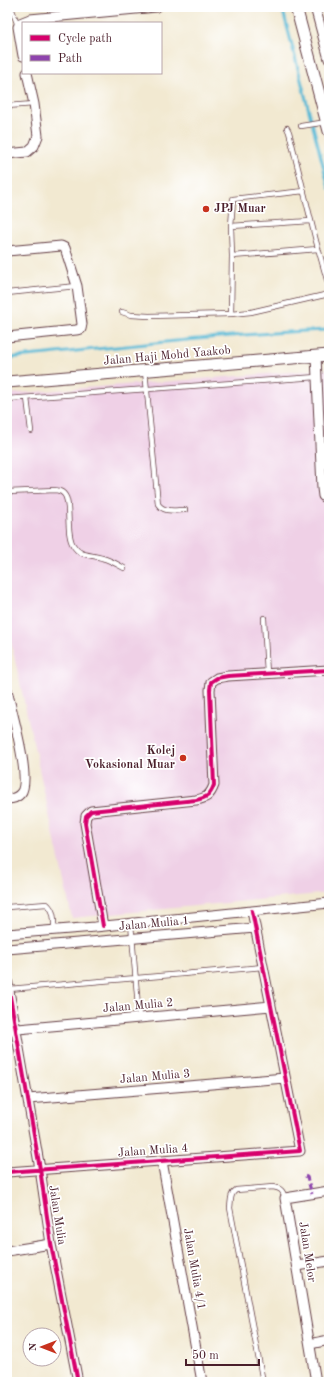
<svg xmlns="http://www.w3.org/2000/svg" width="336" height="1389" font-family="'Old Standard TT',serif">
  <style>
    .built { fill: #efd0e6 }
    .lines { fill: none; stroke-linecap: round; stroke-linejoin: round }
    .stream { stroke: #58bad6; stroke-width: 3 }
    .service-casing { stroke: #633d44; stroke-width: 6 }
    .minor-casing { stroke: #633d44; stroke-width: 11 }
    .tertiary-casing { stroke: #633d44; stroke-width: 13 }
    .service { stroke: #fff; stroke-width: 4.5 }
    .minor { stroke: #fff; stroke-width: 9 }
    .tertiary { stroke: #fff; stroke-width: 11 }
    .quiet { stroke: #8e44ad; stroke-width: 3; stroke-dasharray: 6 3; stroke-linecap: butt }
    .cycleway-casing { stroke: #fff; stroke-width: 6 }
    .cycleway { stroke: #d6006c; stroke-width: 4 }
    .poi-dot { fill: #c8321e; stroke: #fff; stroke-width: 1.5 }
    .labels { text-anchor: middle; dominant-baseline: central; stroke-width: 3.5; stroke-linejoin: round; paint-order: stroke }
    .poi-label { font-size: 12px; font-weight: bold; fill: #4a1f2b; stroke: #fff; text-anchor: start }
    .street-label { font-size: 12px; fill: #4a1f2b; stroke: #fff }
  </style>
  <rect width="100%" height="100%" fill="#fff"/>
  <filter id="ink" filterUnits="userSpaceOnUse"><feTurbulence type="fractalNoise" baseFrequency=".025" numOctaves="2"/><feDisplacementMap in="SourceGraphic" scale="8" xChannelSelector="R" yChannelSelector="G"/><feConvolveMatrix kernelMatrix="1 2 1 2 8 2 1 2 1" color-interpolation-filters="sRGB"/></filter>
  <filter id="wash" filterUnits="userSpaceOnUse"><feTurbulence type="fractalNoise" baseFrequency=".012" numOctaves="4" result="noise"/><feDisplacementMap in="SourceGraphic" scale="16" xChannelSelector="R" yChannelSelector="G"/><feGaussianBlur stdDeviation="0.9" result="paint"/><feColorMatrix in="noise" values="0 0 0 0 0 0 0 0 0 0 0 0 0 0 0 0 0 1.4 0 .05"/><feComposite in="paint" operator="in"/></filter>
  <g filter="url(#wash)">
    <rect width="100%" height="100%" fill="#f2e9d1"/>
    <!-- built -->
    <path class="built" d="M329 369V893L72 918 7 624V394Z"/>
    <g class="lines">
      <!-- stream -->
      <path class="stream" d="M282 7 329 188
        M7 358C114 348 221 334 329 330"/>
    </g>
  </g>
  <g filter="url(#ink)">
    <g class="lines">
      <!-- service casing -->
      <g class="service-casing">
        <path id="service" d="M11 7 18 26
          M7 106 34 104
          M301 126 327 122
          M287 128 289 132 316 241 329 287
          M231 226 311 221
          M232 256 231 226 233 199 304 191
          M7 293 77 286
          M122 312 131 315 149 316 231 314 251 312 329 294
          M231 314 232 256 318 249
          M145 371 158 504C164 513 175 510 185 510
          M27 398 31 431
          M7 399 317 377
          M7 492 56 490C59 491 62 491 64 494 72 502 65 533 73 545 80 557 90 554 102 558 110 560 117 564 124 568
          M264 618 267 674
          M7 907 47 904C55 911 54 921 54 930
          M131 924 139 1018
          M9 989 263 967
          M263 1382 230 1208C231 1200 230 1194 236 1190L273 1187C281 1188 283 1191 285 1198"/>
      </g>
      <!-- minor casing -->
      <g class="minor-casing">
        <path id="minor" d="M315 7 329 59
          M23 56 18 27 20 23 30 19 157 7
          M7 154 27 152 34 146 38 136 34 104 27 73
          M7 251 61 246 65 248 77 286 82 324 81 329 76 330 7 337
          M316 356 322 488 323 496 329 501
          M7 690C11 709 32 780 21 793 17 798 12 799 7 799
          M103 926 85 823 86 816 91 811 196 800C206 798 210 796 214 785L210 690 211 682 217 678 228 676 329 670
          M7 934 95 927 329 903
          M7 949 255 928
          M7 979 40 1169 51 1244 78 1382
          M7 1030 271 1006
          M28 1099 285 1078
          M162 1161 202 1382
          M7 1172 300 1151 252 911
          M7 1251 51 1244
          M297 1266 329 1261
          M310 1344 329 1340
          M316 1382 285 1198 329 1191"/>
      </g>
      <!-- tertiary casing -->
      <g class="tertiary-casing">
        <path id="tertiary" d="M296 7 329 131
          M7 382 329 355"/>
      </g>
      <!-- service -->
      <use href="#service" class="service"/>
      <!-- minor -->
      <use href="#minor" class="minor"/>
      <!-- tertiary -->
      <use href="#tertiary" class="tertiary"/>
      <!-- quiet -->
      <path class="quiet" d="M305 1176 307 1177 312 1194"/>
      <!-- cycleway casing -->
      <g class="cycleway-casing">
        <path id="cycleway" d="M103 926 85 823 86 816 91 811 196 800C206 798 210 796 214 785L210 690 211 682 217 678 228 676 329 670
          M7 979 40 1169 51 1244 78 1382
          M7 1172 300 1151 252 911"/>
      </g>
      <!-- cycleway -->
      <use href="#cycleway" class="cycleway"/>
    </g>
  </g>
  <!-- markers -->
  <g class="poi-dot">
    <circle cx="206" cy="209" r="4"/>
    <circle cx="183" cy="758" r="4"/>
  </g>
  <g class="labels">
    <!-- poi labels -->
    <g class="poi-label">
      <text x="214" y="209">JPJ Muar</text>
      <text x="175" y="751" text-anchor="end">Kolej<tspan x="175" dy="14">Vokasional Muar</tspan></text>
    </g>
    <!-- street labels -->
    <g class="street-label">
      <text transform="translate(167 356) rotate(-5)">Jalan Haji Mohd Yaakob</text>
      <text transform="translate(154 924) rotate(-5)">Jalan Mulia 1</text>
      <text transform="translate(138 1006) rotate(-5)">Jalan Mulia 2</text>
      <text transform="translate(155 1077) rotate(-5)">Jalan Mulia 3</text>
      <text transform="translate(153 1151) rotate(-4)">Jalan Mulia 4</text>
      <text transform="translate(57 1215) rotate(81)">Jalan Mulia</text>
      <text transform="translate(307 1252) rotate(81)">Jalan Melor</text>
      <text transform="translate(194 1269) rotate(80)">Jalan Mulia 4/1</text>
    </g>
  </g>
  <!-- margin -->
  <rect width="336" height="1389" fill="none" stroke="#fff" stroke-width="24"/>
  <!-- legend -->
  <rect x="22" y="22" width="140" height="52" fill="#ffffff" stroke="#b7a5aa"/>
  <rect x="30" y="35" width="20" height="6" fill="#d6006c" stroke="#b7a5aa"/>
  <text x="58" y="42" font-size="12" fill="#4a1f2b">Cycle path</text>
  <rect x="30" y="55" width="20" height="6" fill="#8e44ad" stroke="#b7a5aa"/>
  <text x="58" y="62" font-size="12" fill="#4a1f2b">Path</text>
  <!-- north arrow -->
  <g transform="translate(42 1347) rotate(270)"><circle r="19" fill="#ffffff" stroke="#b7a5aa"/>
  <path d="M0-3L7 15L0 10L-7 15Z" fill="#c8321e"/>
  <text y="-6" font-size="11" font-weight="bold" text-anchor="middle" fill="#4a1f2b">N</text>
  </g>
  <!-- scale -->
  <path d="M186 1359v6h73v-6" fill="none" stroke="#4a1f2b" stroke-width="2"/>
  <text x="192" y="1359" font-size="12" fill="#4a1f2b" stroke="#ffffff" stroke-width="3" paint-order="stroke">50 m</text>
</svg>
